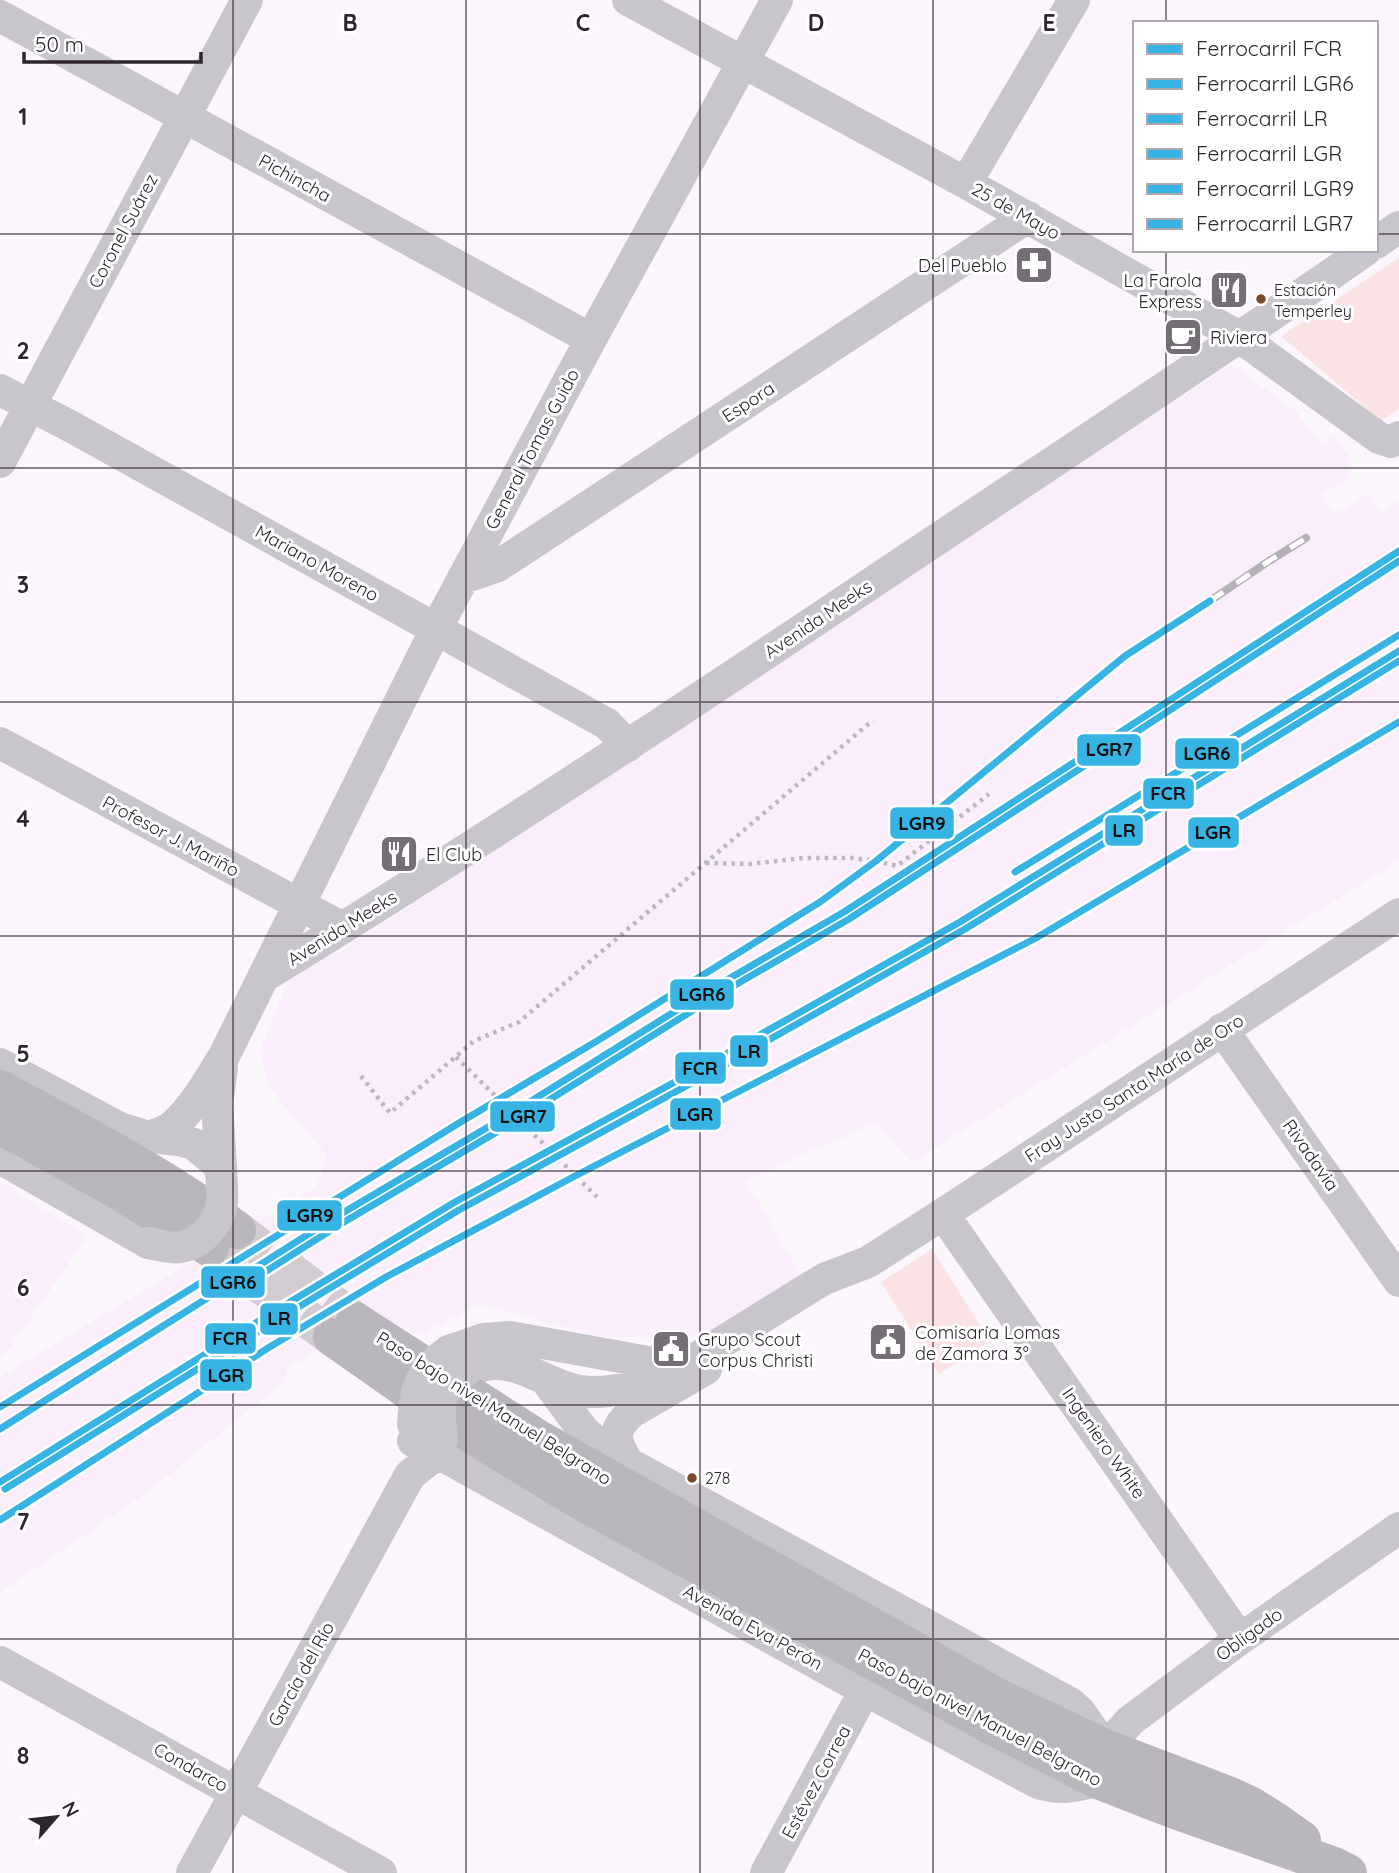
<svg xmlns="http://www.w3.org/2000/svg" width="1399" height="1873" font-family="Quicksand,sans-serif">
  <style>
    .built { fill: #fbeefc }
    .green { fill: #fae2e5 }
    .lines { fill: none; stroke-linecap: round; stroke-linejoin: round }
    .major-tunnel { stroke: #d2ccd2; stroke-width: 38; stroke-dasharray: 38 19; stroke-linecap: butt }
    .path { stroke: #bab9bd; stroke-width: 4.5; stroke-dasharray: 3.5 5; stroke-linecap: butt }
    .minor { stroke: #c8c6cc; stroke-width: 32 }
    .major { stroke: #b9b7bd; stroke-width: 38 }
    .rail-casing { stroke: #b4b2b6; stroke-width: 8 }
    .rail { stroke: #fff; stroke-width: 5; stroke-dasharray: 16; stroke-linecap: butt }
    .minor-bridge { stroke: #c8c6cc; stroke-width: 32 }
    .rail-1-casing { stroke: #fff; stroke-width: 12 }
    .rail-2-casing { stroke: #fff; stroke-width: 12 }
    .rail-3-casing { stroke: #fff; stroke-width: 12 }
    .rail-4-casing { stroke: #fff; stroke-width: 12 }
    .rail-5-casing { stroke: #fff; stroke-width: 12 }
    .rail-6-casing { stroke: #fff; stroke-width: 12 }
    .rail-1 { stroke: #37b4e4; stroke-width: 7 }
    .rail-2 { stroke: #37b4e4; stroke-width: 7 }
    .rail-3 { stroke: #37b4e4; stroke-width: 7 }
    .rail-4 { stroke: #37b4e4; stroke-width: 7 }
    .rail-5 { stroke: #37b4e4; stroke-width: 7 }
    .rail-6 { stroke: #37b4e4; stroke-width: 7 }
    .grid { fill: none; stroke: #2f2530; stroke-width: 2; stroke-opacity: 0.55 }
    .bus-dot { fill: #7a4b2a; stroke: #fff; stroke-width: 2.5 }
    .labels { text-anchor: middle; dominant-baseline: central; stroke-width: 6; stroke-linejoin: round; paint-order: stroke }
    .bus-label { font-size: 16px; fill: #2f2530; stroke: #fff; text-anchor: start }
    .street-label { font-size: 18px; fill: #2f2530; stroke: #fff }
    .poi-label { font-size: 18px; fill: #2f2530; stroke: #fff; text-anchor: start }
    .grid-label { font-size: 23px; text-anchor: middle; font-weight: bold; fill: #2f2530; stroke: #fff; stroke-width: 6; stroke-linejoin: round; paint-order: stroke }
    .line-badge { stroke: #fff; stroke-width: 2.5 }
    .pale-badge-label { font-size: 19px; text-anchor: middle; font-weight: bold; fill: #111 }
  </style>
  <rect width="100%" height="100%" fill="#fbf6fb"/>
  <!-- built -->
  <path class="built" d="M1231 364 1295 410 1322 444 1334 434 1354 464 1347 467 1353 477 1322 493 1334 514 1370 493 1381 512 1399 501V861L911 1163 876 1123 746 1180 804 1280 706 1337H603L477 1305 418 1336 378 1316 288 1368 285 1381 148 1492 0 1593V1377L317 1186 327 1156 267 1085 260 1049 295 964 340 952Z
    M0 1182 88 1236 7 1352 0 1356Z"/>
  <!-- green -->
  <path class="green" d="M1399 258V409L1381 421 1281 336Z
    M932 1249 990 1341 939 1374 881 1282Z"/>
  <g class="lines">
    <!-- major-tunnel -->
    <path class="major-tunnel" d="M237 1230 355 1321
      M210 1248 332 1337"/>
    <!-- path -->
    <path class="path" d="M706 863 750 864 803 858H853L876 861 897 866 989 794
      M456 1057 597 1197
      M361 1076 390 1113 474 1041 519 1022 873 720"/>
    <!-- minor -->
    <path class="minor" d="M628 0 966 183 1241 338 1379 438 1391 442 1399 437
      M0 16 591 339
      M966 183 1074 0
      M1376 243 1399 227
      M0 390 70 426 607 724 628 746
      M0 462 247 0
      M463 578 498 566 1028 217
      M0 743 343 928
      M263 977C482 843 696 701 909 558 1062 456 1216 355 1366 250
      M1222 1029 1399 1281
      M0 1064 120 1128 149 1137 179 1140 194 1144 221 1167
      M149 1137C156 1134 164 1132 170 1128 190 1114 211 1077 224 1056L436 629 591 339 777 0
      M0 1158 148 1243
      M221 1167 217 1104 222 1068
      M943 1214 1240 1639
      M449 1351 484 1339 510 1337 659 1364 677 1370 824 1279 868 1262 943 1214 1399 914
      M467 1370C476 1368 485 1364 494 1364 525 1363 551 1387 581 1391 613 1396 645 1382 675 1371
      M546 1380 583 1430 596 1442 628 1463 1070 1703 1080 1712 1105 1748 1131 1720 1240 1639 1399 1528
      M413 1441 438 1453 865 1690 1038 1783C1060 1790 1076 1787 1098 1780
      M628 1463C614 1440 611 1431 632 1412L706 1369
      M0 1662 381 1873
      M192 1873 410 1475 438 1453 442 1439
      M766 1873 865 1690"/>
    <!-- major -->
    <path class="major" d="M0 1089C81 1133 163 1175 237 1230
      M0 1125 114 1188 210 1248
      M355 1321 537 1438 999 1698 1105 1748 1228 1795 1250 1805 1274 1820 1302 1840
      M332 1337 466 1431 579 1500 996 1728 1098 1780 1175 1810 1334 1866 1348 1873"/>
    <!-- rail casing -->
    <g class="rail-casing">
      <path id="rail" d="M1210 601 1269 561 1306 538"/>
    </g>
    <!-- rail -->
    <use href="#rail" class="rail"/>
    <!-- minor-bridge -->
    <path class="minor-bridge" d="M148 1243C159 1245 170 1249 181 1247 203 1243 220 1222 222 1201 223 1190 221 1178 221 1167
      M413 1424C415 1390 419 1372 449 1351
      M442 1439C438 1406 436 1388 467 1370"/>
    <!-- rail-1 casing -->
    <g class="rail-1-casing">
      <path id="rail-1" d="M0 1482 244 1330 455 1202 717 1059 960 922 1399 651"/>
    </g>
    <!-- rail-2 casing -->
    <g class="rail-2-casing">
      <path id="rail-2" d="M1015 872 1399 635
        M0 1429 334 1218 512 1113 706 992 844 912 1399 551"/>
    </g>
    <!-- rail-3 casing -->
    <g class="rail-3-casing">
      <path id="rail-3" d="M5 1489 249 1337 459 1210 721 1067 965 929 1399 661"/>
    </g>
    <!-- rail-4 casing -->
    <g class="rail-4-casing">
      <path id="rail-4" d="M0 1520 268 1348 386 1277 575 1176 1036 938 1399 722"/>
    </g>
    <!-- rail-5 casing -->
    <g class="rail-5-casing">
      <path id="rail-5" d="M0 1407 459 1123 597 1041 820 902 876 861 1125 656 1210 601"/>
    </g>
    <!-- rail-6 casing -->
    <g class="rail-6-casing">
      <path id="rail-6" d="M227 1296 339 1225 517 1120 711 999 849 919 1399 561"/>
    </g>
    <!-- rail-1 -->
    <use href="#rail-1" class="rail-1"/>
    <!-- rail-2 -->
    <use href="#rail-2" class="rail-2"/>
    <!-- rail-3 -->
    <use href="#rail-3" class="rail-3"/>
    <!-- rail-4 -->
    <use href="#rail-4" class="rail-4"/>
    <!-- rail-5 -->
    <use href="#rail-5" class="rail-5"/>
    <!-- rail-6 -->
    <use href="#rail-6" class="rail-6"/>
  </g>
  <!-- grid -->
  <path class="grid" d="M233 0V1873M466 0V1873M700 0V1873M933 0V1873M1166 0V23M0 234H1135M1376 234H1399M1166 250V1873M0 468H1399M0 702H1399M0 936H1399M0 1171H1399M0 1405H1399M0 1639H1399"/>
  <!-- icons -->
  <defs>
    <g id="pharmacy-square" transform="scale(2.0125)"><rect x="-9" y="-9" width="18" height="18" rx="4" fill="#766e77" stroke="#fff"/><path d="M-2-6h4v4h4v4h-4v4h-4v-4h-4v-4h4Z" fill="#fff"/></g>
    <g id="restaurant-square" transform="scale(2.0125)"><rect x="-9" y="-9" width="18" height="18" rx="4" fill="#766e77" stroke="#fff"/><path d="M-5-6h1v4h1v-4h1v4h1v-4h1v5L-1.5 .5V6h-2V.5L-5-1ZM5-6V6H3V1.5H1.5Q1.5-4 5-6Z" fill="#fff"/></g>
    <g id="cafe-square" transform="scale(2.0125)"><rect x="-9" y="-9" width="18" height="18" rx="4" fill="#766e77" stroke="#fff"/><path d="M-5.5-4.5H6V0H3Q3 3.5 0 3.5H-2.5Q-5.5 3.5-5.5 0ZM3-3.2v2h1.7v-2ZM-6 4.5H4V6H-6Z" fill="#fff"/></g>
    <g id="civic-square" transform="scale(2.0125)"><rect x="-9" y="-9" width="18" height="18" rx="4" fill="#766e77" stroke="#fff"/><path d="M-.6-6.5H3V-4.5H.6V-3L4-1V1h2V6H-6V1h2V-1L-.6-3ZM-1.2 2.5V6h2.4V2.5Z" fill="#fff"/></g>
  </defs>
  <g fill-rule="evenodd">
    <use href="#pharmacy-square" x="1034" y="265"/>
    <use href="#restaurant-square" x="1229" y="290"/>
    <use href="#cafe-square" x="1183" y="337"/>
    <use href="#restaurant-square" x="399" y="854"/>
    <use href="#civic-square" x="888" y="1342"/>
    <use href="#civic-square" x="671" y="1349"/>
  </g>
  <!-- markers -->
  <g class="bus-dot">
    <circle cx="1261" cy="299" r="6"/>
    <circle cx="692" cy="1478" r="6"/>
  </g>
  <g class="labels">
    <!-- bus labels -->
    <g class="bus-label">
      <text x="1274" y="290">Estación<tspan x="1274" dy="21">Temperley</tspan></text>
      <text x="705" y="1478">278</text>
    </g>
    <!-- street labels -->
    <g class="street-label">
      <text transform="translate(295 178) rotate(29)">Pichincha</text>
      <text transform="translate(1016 211) rotate(29)">25 de Mayo</text>
      <text transform="translate(123 231) rotate(-62)">Coronel Suárez</text>
      <text transform="translate(748 402) rotate(-33)">Espora</text>
      <text transform="translate(532 449) rotate(-62)">General Tomas Guido</text>
      <text transform="translate(317 563) rotate(29)">Mariano Moreno</text>
      <text transform="translate(818 619) rotate(-34)">Avenida Meeks</text>
      <text transform="translate(171 836) rotate(28)">Profesor J. Mariño</text>
      <text transform="translate(342 928) rotate(-32)">Avenida Meeks</text>
      <text transform="translate(1134 1088) rotate(-33)">Fray Justo Santa María de Oro</text>
      <text transform="translate(1311 1155) rotate(55)">Rivadavia</text>
      <text transform="translate(494 1408) rotate(32)">Paso bajo nivel Manuel Belgrano</text>
      <text transform="translate(1104 1443) rotate(55)">Ingeniero White</text>
      <text transform="translate(753 1627) rotate(29)">Avenida Eva Perón</text>
      <text transform="translate(1249 1634) rotate(-36)">Obligado</text>
      <text transform="translate(301 1674) rotate(-61)">García del Río</text>
      <text transform="translate(980 1717) rotate(28)">Paso bajo nivel Manuel Belgrano</text>
      <text transform="translate(191 1767) rotate(29)">Condarco</text>
      <text transform="translate(816 1782) rotate(-62)">Estévez Correa</text>
    </g>
    <!-- poi labels -->
    <g class="poi-label">
      <text x="1007" y="265" text-anchor="end">Del Pueblo</text>
      <text x="1202" y="280" text-anchor="end">La Farola<tspan x="1202" dy="21">Express</tspan></text>
      <text x="1210" y="337">Riviera</text>
      <text x="426" y="854">El Club</text>
      <text x="915" y="1332">Comisaría Lomas<tspan x="915" dy="21">de Zamora 3°</tspan></text>
      <text x="698" y="1339">Grupo Scout<tspan x="698" dy="21">Corpus Christi</tspan></text>
    </g>
  </g>
  <g class="grid-label">
    <text x="350" y="31">B</text>
    <text x="583" y="31">C</text>
    <text x="816" y="31">D</text>
    <text x="1049" y="31">E</text>
    <text x="23" y="125">1</text>
    <text x="23" y="359">2</text>
    <text x="23" y="593">3</text>
    <text x="23" y="827">4</text>
    <text x="23" y="1062">5</text>
    <text x="23" y="1296">6</text>
    <text x="23" y="1530">7</text>
    <text x="23" y="1764">8</text>
  </g>
  <g class="line-badge">
    <rect x="1076" y="733" width="66" height="34" rx="7" fill="#37b4e4"/>
    <rect x="1174" y="737" width="66" height="33" rx="7" fill="#37b4e4"/>
    <rect x="1142" y="777" width="53" height="33" rx="7" fill="#37b4e4"/>
    <rect x="889" y="806" width="66" height="34" rx="7" fill="#37b4e4"/>
    <rect x="1104" y="814" width="40" height="33" rx="7" fill="#37b4e4"/>
    <rect x="1187" y="816" width="53" height="33" rx="7" fill="#37b4e4"/>
    <rect x="669" y="978" width="66" height="33" rx="7" fill="#37b4e4"/>
    <rect x="729" y="1034" width="40" height="34" rx="7" fill="#37b4e4"/>
    <rect x="674" y="1051" width="53" height="34" rx="7" fill="#37b4e4"/>
    <rect x="669" y="1097" width="53" height="34" rx="7" fill="#37b4e4"/>
    <rect x="489" y="1100" width="67" height="33" rx="7" fill="#37b4e4"/>
    <rect x="276" y="1199" width="67" height="33" rx="7" fill="#37b4e4"/>
    <rect x="200" y="1265" width="66" height="34" rx="7" fill="#37b4e4"/>
    <rect x="259" y="1302" width="40" height="34" rx="7" fill="#37b4e4"/>
    <rect x="204" y="1322" width="53" height="33" rx="7" fill="#37b4e4"/>
    <rect x="199" y="1358" width="54" height="34" rx="7" fill="#37b4e4"/>
  </g>
  <g class="pale-badge-label">
    <text x="1109" y="756">LGR7</text>
    <text x="1207" y="760">LGR6</text>
    <text x="1168" y="800">FCR</text>
    <text x="922" y="830">LGR9</text>
    <text x="1124" y="837">LR</text>
    <text x="1213" y="839">LGR</text>
    <text x="702" y="1001">LGR6</text>
    <text x="749" y="1058">LR</text>
    <text x="700" y="1075">FCR</text>
    <text x="695" y="1121">LGR</text>
    <text x="523" y="1123">LGR7</text>
    <text x="310" y="1222">LGR9</text>
    <text x="233" y="1289">LGR6</text>
    <text x="279" y="1325">LR</text>
    <text x="230" y="1345">FCR</text>
    <text x="226" y="1382">LGR</text>
  </g>
  <!-- legend -->
  <rect x="1133" y="21" width="245" height="231" fill="#ffffff" stroke="#aca8ac" stroke-width="2"/>
  <rect x="1147" y="44" width="35" height="10" fill="#37b4e4" stroke="#aca8ac" stroke-width="2"/>
  <text x="1196" y="56" font-size="21" fill="#2f2530">Ferrocarril FCR</text>
  <rect x="1147" y="79" width="35" height="10" fill="#37b4e4" stroke="#aca8ac" stroke-width="2"/>
  <text x="1196" y="91" font-size="21" fill="#2f2530">Ferrocarril LGR6</text>
  <rect x="1147" y="114" width="35" height="10" fill="#37b4e4" stroke="#aca8ac" stroke-width="2"/>
  <text x="1196" y="126" font-size="21" fill="#2f2530">Ferrocarril LR</text>
  <rect x="1147" y="149" width="35" height="10" fill="#37b4e4" stroke="#aca8ac" stroke-width="2"/>
  <text x="1196" y="161" font-size="21" fill="#2f2530">Ferrocarril LGR</text>
  <rect x="1147" y="184" width="35" height="10" fill="#37b4e4" stroke="#aca8ac" stroke-width="2"/>
  <text x="1196" y="196" font-size="21" fill="#2f2530">Ferrocarril LGR9</text>
  <rect x="1147" y="219" width="35" height="10" fill="#37b4e4" stroke="#aca8ac" stroke-width="2"/>
  <text x="1196" y="231" font-size="21" fill="#2f2530">Ferrocarril LGR7</text>
  <!-- north arrow -->
  <g transform="translate(56 1817) rotate(62)" stroke="#ffffff" stroke-width="5" paint-order="stroke">
  <path d="M0-5L12 26L0 18L-12 26Z" fill="#2f2530"/>
  <text y="-10" font-size="19" font-weight="bold" text-anchor="middle" fill="#2f2530">N</text>
  </g>
  <!-- scale -->
  <path d="M24 52v10h177v-10" fill="none" stroke="#2f2530" stroke-width="3.5"/>
  <text x="35" y="52" font-size="21" fill="#2f2530" stroke="#ffffff" stroke-width="5" paint-order="stroke">50 m</text>
</svg>
